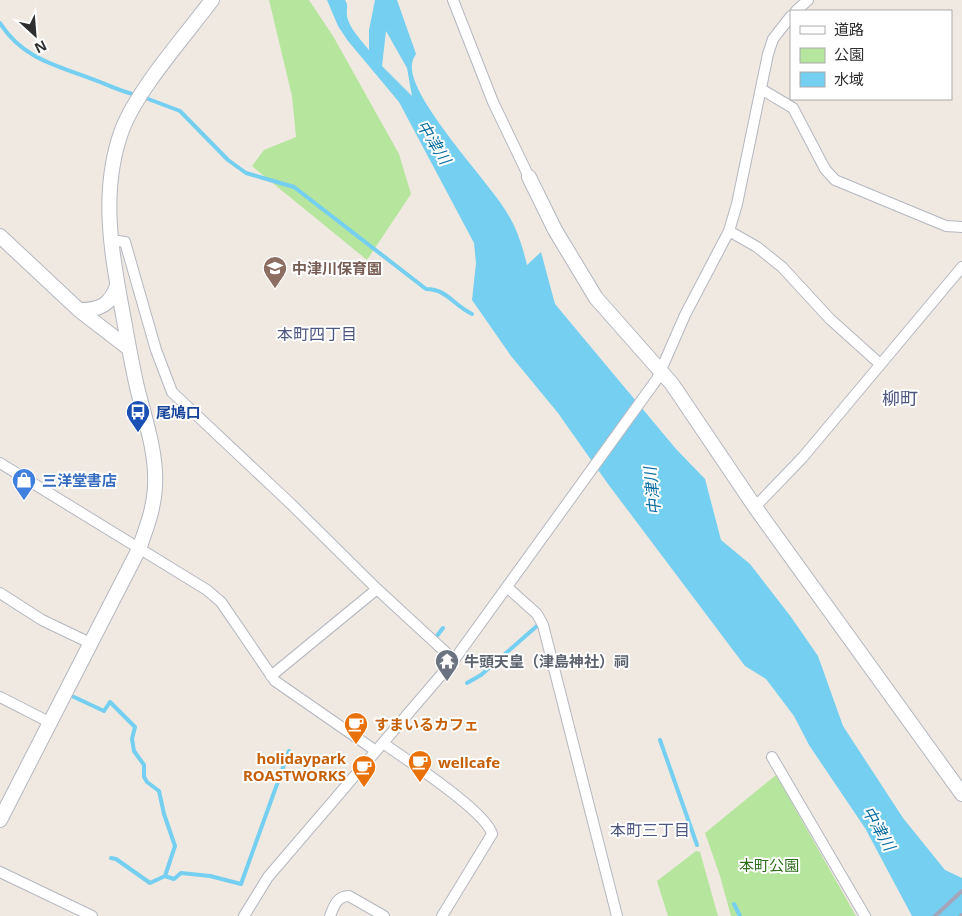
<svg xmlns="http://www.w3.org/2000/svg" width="962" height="916" font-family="'Noto Sans','Noto Sans JP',sans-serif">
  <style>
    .green { fill: #b6e59e }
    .water { fill: #75cff0; fill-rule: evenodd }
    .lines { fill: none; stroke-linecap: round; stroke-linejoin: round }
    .stream { stroke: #75cff0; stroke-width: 4 }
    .street-casing { stroke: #b4b7c1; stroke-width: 12 }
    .secondary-casing { stroke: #b4b7c1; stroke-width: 16 }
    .street { stroke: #fff; stroke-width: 10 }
    .secondary { stroke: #fff; stroke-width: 14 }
    .rail { stroke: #a3a6b8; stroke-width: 4 }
    .labels { text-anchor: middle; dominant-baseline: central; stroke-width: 4; stroke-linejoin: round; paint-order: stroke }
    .education-label { font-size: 15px; font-weight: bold; fill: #785e54; stroke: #fff; text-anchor: start }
    .transit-label { font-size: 15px; font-weight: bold; fill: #164399; stroke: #fff; text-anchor: start }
    .shop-label { font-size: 15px; font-weight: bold; fill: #366cbe; stroke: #fff; text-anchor: start }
    .worship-label { font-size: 15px; font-weight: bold; fill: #5b616d; stroke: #fff; text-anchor: start }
    .food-label { font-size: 15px; font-weight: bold; fill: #c56008; stroke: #fff; text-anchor: start }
    .park-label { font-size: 15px; fill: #2c6e1b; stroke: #fff }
    .water-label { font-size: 16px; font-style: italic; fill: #0d6fa3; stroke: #fff }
    .neighbourhood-label { font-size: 16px; fill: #4d5680; stroke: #fff }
    .quarter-label { font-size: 18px; fill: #4d5680; stroke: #fff }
  </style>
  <rect width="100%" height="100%" fill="#efe9e1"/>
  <!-- green -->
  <path class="green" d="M269 0H309L333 36 399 154 411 194 367 260 252 166 264 150 296 137 292 96Z
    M776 775 856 916H731L720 876 705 833Z
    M696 851 700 852 718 916H668L657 881Z"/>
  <!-- water -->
  <path class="water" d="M327 0H345C349 6 346 9 347 16 349 28 361 40 369 50V30L375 0H397L416 54C414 57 412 61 412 64 407 96 486 179 504 208 516 226 522 244 527 265L541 252 555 304 676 449 705 479 721 540 750 564 791 617 818 656 843 726 903 818 945 870 962 878V916H912L865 828 809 745 794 716 766 679 745 666 608 484 558 413 511 356 472 300 476 263 474 243 399 102 348 41 338 26ZM386 31 407 68 412 96 382 66Z"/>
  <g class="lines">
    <!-- stream -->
    <path class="stream" d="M0 23C24 61 61 66 100 82 112 87 123 92 136 95
      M143 97 180 111 228 160 246 173 294 187 426 289C447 289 453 305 472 314
      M436 637 443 628
      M467 683 481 675 538 625
      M74 697 104 711 110 702 135 727 132 739 134 751 144 765V777L147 782 159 791 164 814 175 846 165 876 174 879 181 873 210 876 241 884 289 751
      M660 740 697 845
      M111 858 116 859 150 883 165 876
      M734 904 740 916"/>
    <!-- street casing -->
    <g class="street-casing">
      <path id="street" d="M453 0 493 102 529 177
        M796 11 808 0
        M761 89 793 108 825 169 835 180 946 226 962 227
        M729 231 757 247 782 267 830 319 880 364
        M111 240 125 242 156 350 172 392 291 504 377 589 454 660
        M0 463 207 590 221 602 275 681 376 751
        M755 507 803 457 962 267
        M508 588 537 614 543 625 617 916
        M0 593 42 620 90 643
        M271 676 377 589
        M0 697 51 723
        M383 743C405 759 486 811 492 834L442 916
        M772 757 865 916
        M0 872 92 916
        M244 916 268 877 454 660 657 379 685 315 729 231 737 204 768 54 773 39 791 16
        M330 916C334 906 337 896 349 896L384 916"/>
    </g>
    <!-- secondary casing -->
    <g class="secondary-casing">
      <path id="secondary" d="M529 177 555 230 596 298 672 384 755 507 962 794
        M0 236 79 310 127 347
        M79 310C100 310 110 305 117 286
        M0 820 139 549C146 529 154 509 155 487 157 453 145 420 137 387 132 365 128 343 124 320 112 257 99 193 122 130 137 90 185 36 212 0"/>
    </g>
    <!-- street -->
    <use href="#street" class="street"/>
    <!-- secondary -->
    <use href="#secondary" class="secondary"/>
    <!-- rail -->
    <path class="rail" d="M935 916 962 891
      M961 916 962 915"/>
  </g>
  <!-- icons -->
  <defs>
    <g id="school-pin" transform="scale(1.25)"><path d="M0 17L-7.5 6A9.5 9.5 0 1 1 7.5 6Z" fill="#8d6e63" stroke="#fff"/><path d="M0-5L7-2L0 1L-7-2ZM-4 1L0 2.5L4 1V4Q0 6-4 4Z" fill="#fff"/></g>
    <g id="bus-pin" transform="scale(1.25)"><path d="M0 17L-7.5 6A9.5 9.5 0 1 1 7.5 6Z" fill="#1a4fb4" stroke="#fff"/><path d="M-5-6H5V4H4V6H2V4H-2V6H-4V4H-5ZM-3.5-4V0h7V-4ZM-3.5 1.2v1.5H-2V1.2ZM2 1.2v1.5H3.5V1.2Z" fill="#fff"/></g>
    <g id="shop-pin" transform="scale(1.25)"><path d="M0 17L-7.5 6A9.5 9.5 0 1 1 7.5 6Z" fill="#3f7fe0" stroke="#fff"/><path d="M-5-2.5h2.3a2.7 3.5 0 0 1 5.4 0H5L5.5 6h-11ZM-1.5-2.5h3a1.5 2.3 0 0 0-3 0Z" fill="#fff"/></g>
    <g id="temple-pin" transform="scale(1.25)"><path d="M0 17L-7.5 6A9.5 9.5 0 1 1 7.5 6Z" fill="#6b7280" stroke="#fff"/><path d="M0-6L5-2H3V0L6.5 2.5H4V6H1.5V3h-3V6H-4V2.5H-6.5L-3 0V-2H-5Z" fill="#fff"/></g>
    <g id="cafe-pin" transform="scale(1.25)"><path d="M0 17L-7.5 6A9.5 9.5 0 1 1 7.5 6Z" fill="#e8710a" stroke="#fff"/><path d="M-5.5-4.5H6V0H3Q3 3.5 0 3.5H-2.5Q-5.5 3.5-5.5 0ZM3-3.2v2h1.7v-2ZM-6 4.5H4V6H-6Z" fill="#fff"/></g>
  </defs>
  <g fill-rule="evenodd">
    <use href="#school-pin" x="275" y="268"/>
    <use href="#bus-pin" x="138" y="412"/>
    <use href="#shop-pin" x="24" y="480"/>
    <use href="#temple-pin" x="447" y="661"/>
    <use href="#cafe-pin" x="356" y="724"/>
    <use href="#cafe-pin" x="420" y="762"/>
    <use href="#cafe-pin" x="364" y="767"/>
  </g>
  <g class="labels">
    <!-- education labels -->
    <g class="education-label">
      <text x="292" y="268">中津川保育園</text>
    </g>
    <!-- transit labels -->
    <g class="transit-label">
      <text x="156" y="412">尾鳩口</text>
    </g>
    <!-- shop labels -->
    <g class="shop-label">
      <text x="42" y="480">三洋堂書店</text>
    </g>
    <!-- worship labels -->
    <g class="worship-label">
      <text x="464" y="661">牛頭天皇（津島神社）祠</text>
    </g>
    <!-- food labels -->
    <g class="food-label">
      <text x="374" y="724">すまいるカフェ</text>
      <text x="346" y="758" text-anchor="end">holidaypark<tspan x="346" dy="17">ROASTWORKS</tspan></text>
      <text x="438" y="762">wellcafe</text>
    </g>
    <!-- park labels -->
    <g class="park-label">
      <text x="769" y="865">本町公園</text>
    </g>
    <!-- water labels -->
    <g class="water-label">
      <text transform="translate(434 142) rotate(58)">中津川</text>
      <text transform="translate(652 491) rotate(-96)">中津川</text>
      <text transform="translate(879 828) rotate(60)">中津川</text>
    </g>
    <!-- neighbourhood labels -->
    <g class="neighbourhood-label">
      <text x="317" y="334">本町四丁目</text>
      <text x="650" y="830">本町三丁目</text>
    </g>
    <!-- quarter labels -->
    <g class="quarter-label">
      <text x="900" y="398">柳町</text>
    </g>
  </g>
  <!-- legend -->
  <rect x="790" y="10" width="162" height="90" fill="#ffffff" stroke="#ababab"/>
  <rect x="800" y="26" width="25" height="8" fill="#ffffff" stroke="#ababab"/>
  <text x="834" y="35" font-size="15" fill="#2e2e2e">道路</text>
  <rect x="800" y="48" width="25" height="15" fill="#b6e59e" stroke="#ababab"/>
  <text x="834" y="60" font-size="15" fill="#2e2e2e">公園</text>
  <rect x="800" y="72" width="25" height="15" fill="#75cff0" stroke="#ababab"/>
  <text x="834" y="85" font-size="15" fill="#2e2e2e">水域</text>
  <!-- north arrow -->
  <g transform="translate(35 35) rotate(154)" stroke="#ffffff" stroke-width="4" paint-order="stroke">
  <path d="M0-4L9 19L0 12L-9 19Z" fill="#2e2e2e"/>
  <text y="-8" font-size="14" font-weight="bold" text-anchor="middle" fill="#2e2e2e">N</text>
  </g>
</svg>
